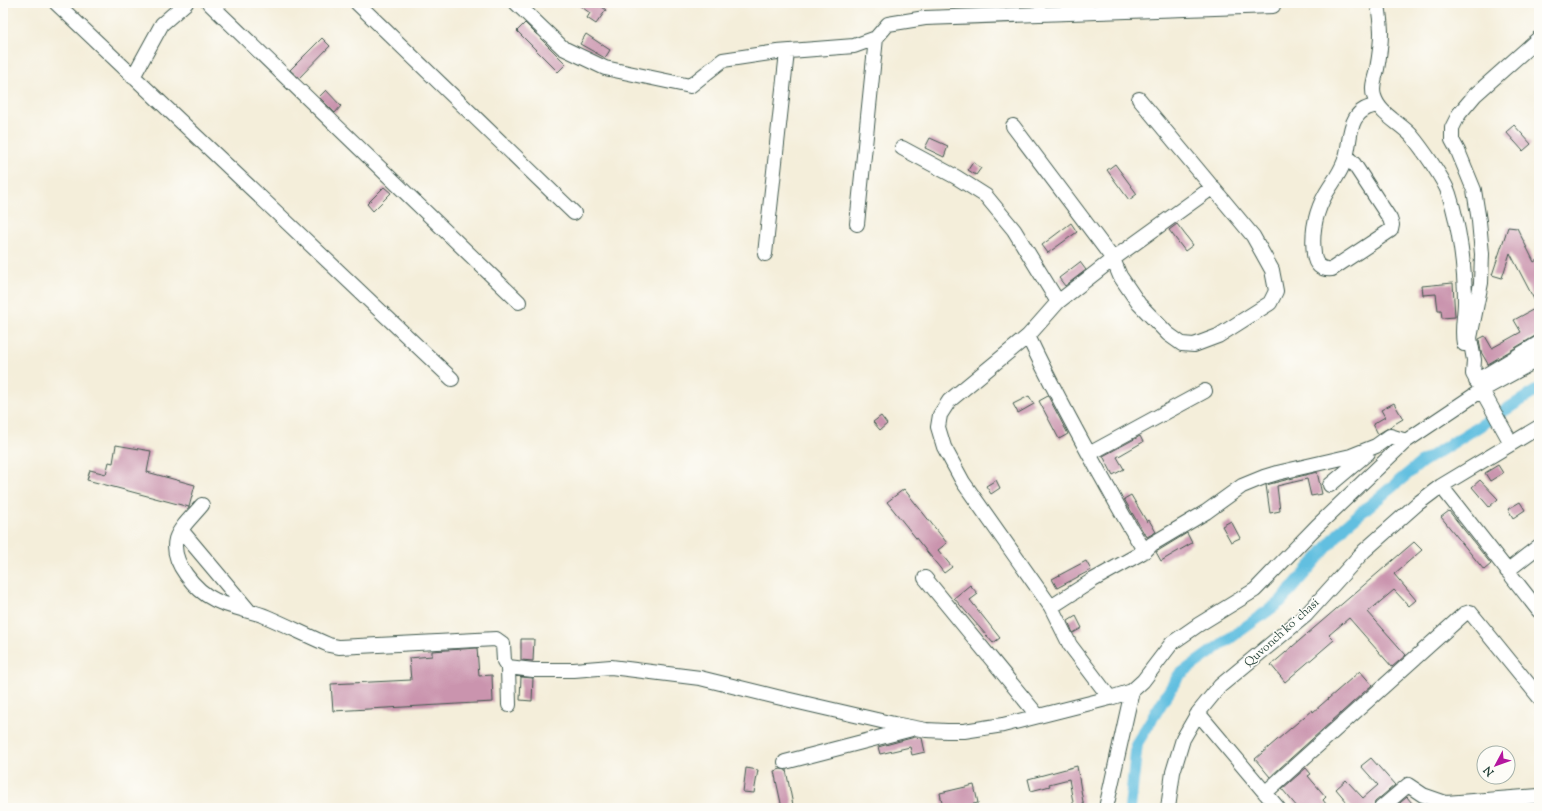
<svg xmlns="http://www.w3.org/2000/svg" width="1542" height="811" font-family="'Sorts Mill Goudy',serif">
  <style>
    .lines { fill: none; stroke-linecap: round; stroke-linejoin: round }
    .canal { stroke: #62bfe0; stroke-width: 12 }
    .building { fill: #ca94ae }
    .minor-casing { stroke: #3f584d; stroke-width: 16 }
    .minor { stroke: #fff; stroke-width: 14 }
    .labels { text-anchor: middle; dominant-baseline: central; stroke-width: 3; stroke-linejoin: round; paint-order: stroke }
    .street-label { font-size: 12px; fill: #1f3d34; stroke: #fdfcf7 }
  </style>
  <rect width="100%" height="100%" fill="#fdfcf7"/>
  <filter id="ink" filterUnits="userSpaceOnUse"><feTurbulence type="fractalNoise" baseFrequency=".025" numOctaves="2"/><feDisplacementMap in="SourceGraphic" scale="8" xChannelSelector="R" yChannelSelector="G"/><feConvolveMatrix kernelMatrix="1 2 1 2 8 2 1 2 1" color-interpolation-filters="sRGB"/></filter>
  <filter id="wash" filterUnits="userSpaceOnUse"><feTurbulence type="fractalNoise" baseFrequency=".012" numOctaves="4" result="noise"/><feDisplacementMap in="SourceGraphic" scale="16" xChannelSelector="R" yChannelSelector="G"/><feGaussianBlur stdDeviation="0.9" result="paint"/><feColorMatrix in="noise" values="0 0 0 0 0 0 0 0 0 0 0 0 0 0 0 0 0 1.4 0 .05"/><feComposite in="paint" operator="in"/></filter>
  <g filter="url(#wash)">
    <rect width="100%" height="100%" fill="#f4eeda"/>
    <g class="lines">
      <!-- canal -->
      <path class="canal" d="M1130 808 1137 743 1179 675 1280 602 1345 526 1422 462 1539 389"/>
    </g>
    <g id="blocks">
      <!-- building -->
      <path class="building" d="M576 3H597L606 10 596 24 587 18 590 13Z
        M525 23 566 64 558 72 517 31Z
        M586 34 610 50 605 58 580 44Z
        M322 38 330 46 299 78 290 70Z
        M326 90 341 106 335 113 319 97Z
        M1514 125 1531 144 1523 151 1506 132Z
        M930 138 948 146 944 157 925 148Z
        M973 162 981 168 976 175 968 170Z
        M1115 164 1137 194 1129 200 1107 170Z
        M384 187 391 193 373 211 367 204Z
        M1071 223 1077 232 1048 253 1042 245Z
        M1177 224 1193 245 1185 251 1169 230Z
        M1508 227 1517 228 1534 262 1539 259V335L1535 336 1488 364 1481 352 1479 339 1485 336 1492 348 1521 332 1514 320 1538 307 1510 253 1502 278 1492 275Z
        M1080 262 1086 270 1065 286 1059 278Z
        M1453 283 1455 317 1442 318 1441 310H1438L1436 294 1423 295 1422 286Z
        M1029 396 1034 404 1018 413 1013 404Z
        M1048 396 1068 434 1059 439 1039 401Z
        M1394 403 1403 419 1378 434 1373 424 1385 417 1381 410Z
        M881 416 887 424 880 430 873 422Z
        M1140 436 1143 442 1117 457 1124 469 1113 475 1103 456Z
        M116 445 151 451 147 472 195 485 189 507 87 480 90 470 106 474 109 462 113 463Z
        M1498 465 1503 473 1490 481 1485 473Z
        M1317 472 1322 494 1311 496 1307 479 1277 486 1280 511 1270 513 1266 485Z
        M996 480 1000 488 991 494 986 486Z
        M1480 480 1498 499 1489 507 1472 487Z
        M904 489 947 543 938 550 952 567 944 573 887 502Z
        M1131 495 1147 522 1149 520 1156 532 1147 537 1146 535H1145L1124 499Z
        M1520 502 1525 510 1513 518 1508 509Z
        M1449 511 1491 564 1484 570 1441 517Z
        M1231 521 1240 538 1231 542 1222 526Z
        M1187 533 1192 543 1161 561 1156 552Z
        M1414 542 1422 550 1394 574 1416 600 1409 606 1394 590 1368 612 1406 655 1392 667 1349 618 1329 635 1334 640 1285 682 1271 665Z
        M1086 561 1091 570 1057 588 1052 579Z
        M970 585 978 594 970 600 1000 638 993 643 954 598Z
        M1076 616 1082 628 1073 633 1068 621Z
        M521 639H534L533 661 521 660Z
        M477 648 479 676 492 675 493 702 333 711 331 684 411 680 409 658 432 656V651Z
        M1360 671 1372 685 1270 777 1255 759 1312 710 1313 712Z
        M521 677 533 678 532 701 520 700Z
        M915 737 922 738 925 752 912 755 910 747 880 754 878 747Z
        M1371 758 1395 785 1375 802 1373 808H1352L1336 789 1346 780 1363 798 1378 785 1361 766Z
        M1077 766 1084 808H1074L1069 779 1049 784 1050 786 1031 791 1028 779Z
        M746 768 758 770 754 793 743 792Z
        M1306 768 1311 774 1308 776 1326 797 1323 800 1329 808H1298L1282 789Z
        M781 769 786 770 793 805 782 808 774 771Z
        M974 785 978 803 955 808H943L940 793Z
        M1407 797 1416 808H1394Z"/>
    </g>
  </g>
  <g filter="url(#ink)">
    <use href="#blocks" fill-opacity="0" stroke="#3f584d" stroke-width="1"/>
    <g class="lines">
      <!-- minor casing -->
      <g class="minor-casing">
        <path id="minor" d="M56 3 452 379
          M209 3 519 302
          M357 3 574 213
          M516 3 563 48 605 68 690 86 723 60 777 52 854 46 876 38 888 24 925 18 1273 6
          M1378 3C1379 13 1381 23 1381 33 1381 45 1379 58 1377 69 1375 78 1371 87 1374 96 1379 114 1399 122 1411 135 1421 147 1444 179 1449 194 1459 225 1465 268 1465 301 1465 316 1461 329 1464 344
          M133 77 162 24 186 3
          M1013 126 1113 259 1120 276 1139 304 1168 334 1182 344 1194 345 1218 336 1270 303 1276 291 1272 270 1253 236 1139 99
          M902 148 956 177 986 196 1014 230 1058 302 1028 336C1050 383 1075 429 1100 474 1115 500 1128 526 1145 551L1093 580 1051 607 1070 645 1110 698
          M1345 159 1350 160 1354 164 1390 219 1392 225 1391 230 1332 269C1321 270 1315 265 1314 254 1311 229 1316 208 1330 187 1336 178 1341 171 1345 160 1350 147 1348 131 1355 119 1360 110 1368 107 1378 105
          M857 224 876 38
          M765 254 787 52
          M1058 302 1113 259 1213 187
          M1028 336 949 401 940 415 938 427 944 447 963 482 1051 607
          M1476 381 1539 343
          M1511 443 1473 374 1474 360 1470 338 1481 283 1482 254 1479 221 1474 190 1458 151 1452 140V128L1459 114 1475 95 1539 38
          M1089 454 1205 391
          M1330 485 1368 453
          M1441 486 1539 611
          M202 505C194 515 180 527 176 539 170 562 196 591 215 600 231 608 251 610 267 617 288 626 308 636 329 645L339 647 496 639 503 644 504 661 508 667 533 670H574L611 667 700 678 777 697 894 724 926 730 947 731H964L1003 725 1110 698 1132 691 1143 681 1172 643 1198 625 1255 590 1317 526 1406 441 1482 390 1539 359
          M181 530 249 611
          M1145 551 1152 544 1206 512 1242 486 1264 477 1277 473 1351 456 1376 446 1390 436 1406 441
          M1507 571 1539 546
          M925 578 1038 716
          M508 667 509 705
          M1198 713 1278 808
          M785 762 912 729
          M1265 793 1464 614 1470 612 1539 697
          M1106 808 1132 691
          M1168 808 1173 772 1183 739 1198 713 1220 686 1306 615 1364 551 1417 504 1441 486 1539 427
          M1381 808 1408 785 1423 795 1446 803 1539 796"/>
      </g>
      <!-- minor -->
      <use href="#minor" class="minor"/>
    </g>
  </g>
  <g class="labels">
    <!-- street labels -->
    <g class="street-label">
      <text transform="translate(1282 633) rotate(-42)">Quvonch koʻchasi</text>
    </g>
  </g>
  <!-- margin -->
  <rect width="1542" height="811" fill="none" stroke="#fdfcf7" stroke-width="16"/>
  <!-- north arrow -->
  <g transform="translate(1496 765) rotate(229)"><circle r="19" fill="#fdfcf7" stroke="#a4b0a9"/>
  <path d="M0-3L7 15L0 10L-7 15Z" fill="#b5179e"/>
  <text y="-6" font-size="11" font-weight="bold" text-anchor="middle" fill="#1f3d34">N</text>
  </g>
</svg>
